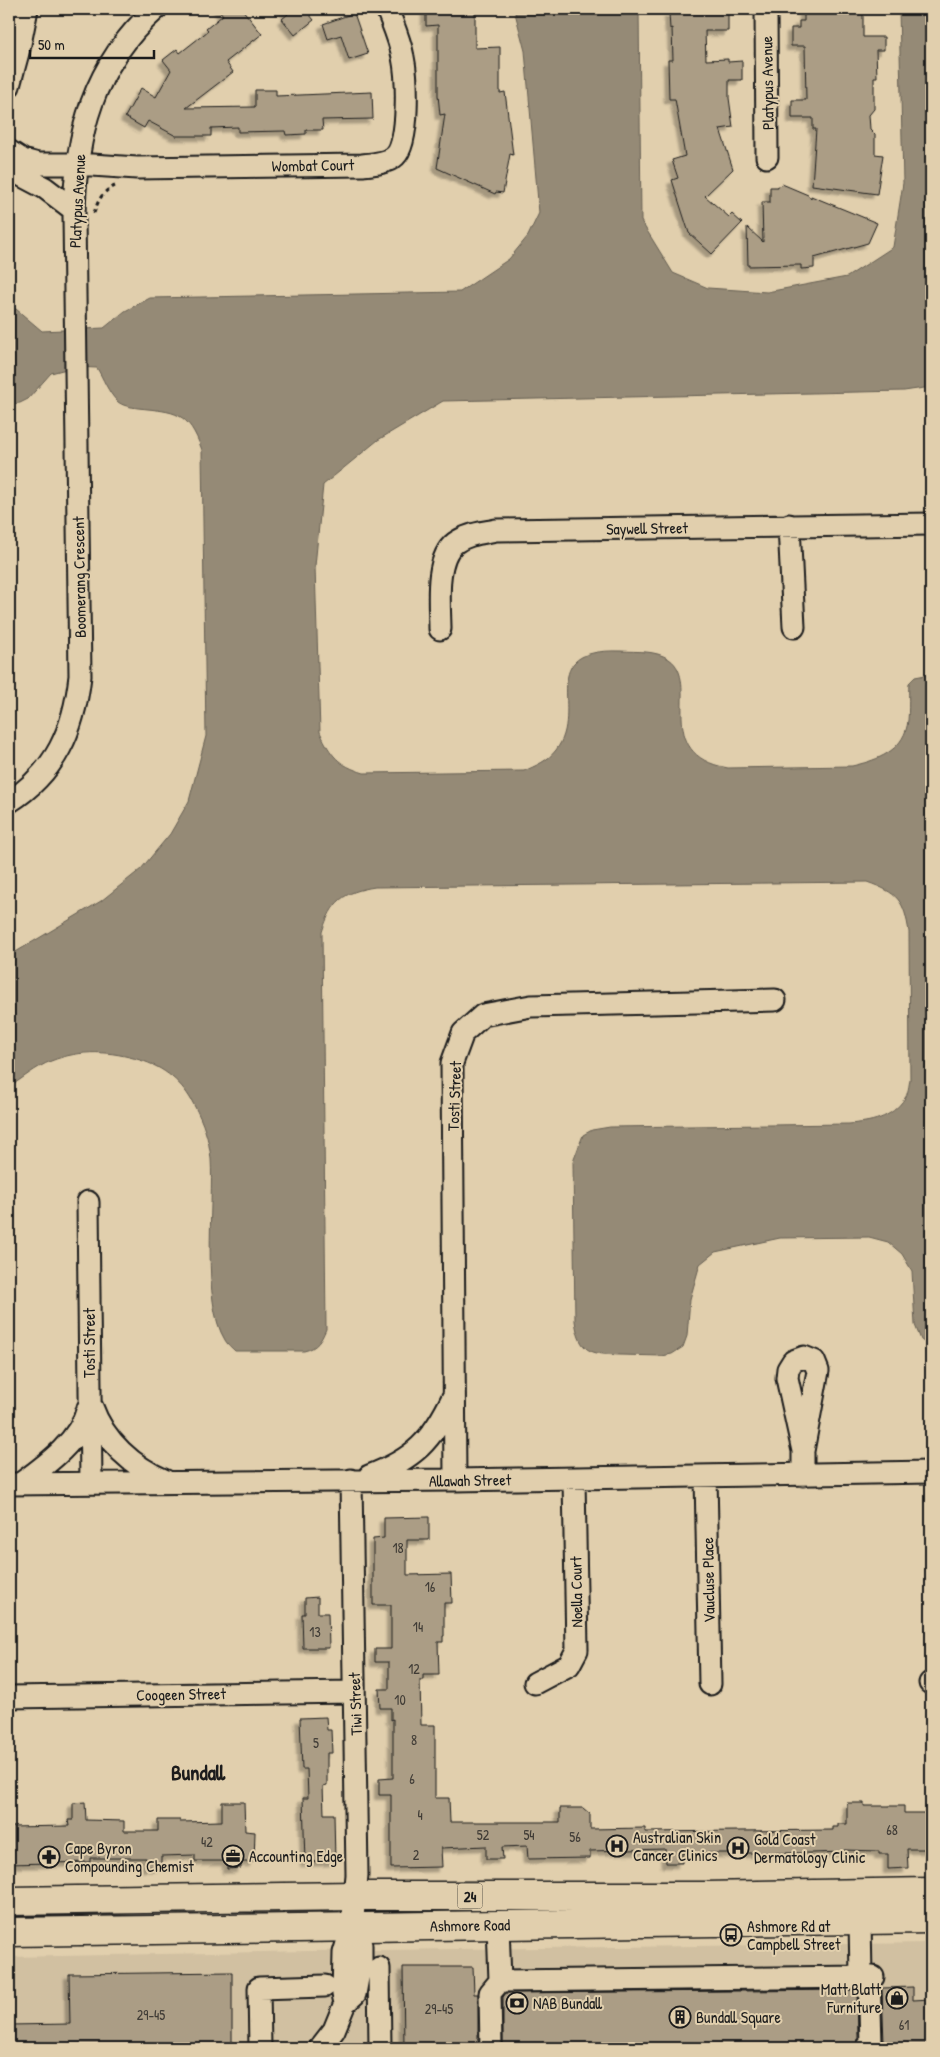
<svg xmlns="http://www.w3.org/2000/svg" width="940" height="2057" font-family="'Patrick Hand',sans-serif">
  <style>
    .built { fill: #d1c0a1 }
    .water { fill: #958a76; stroke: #655e52 }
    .building { fill: #ab9d85; stroke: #1c1c1c; filter: url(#shadow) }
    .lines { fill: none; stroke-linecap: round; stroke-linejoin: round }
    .minor-casing { stroke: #1c1c1c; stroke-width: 25 }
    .major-casing { stroke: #1c1c1c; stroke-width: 31 }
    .path { stroke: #1c1c1c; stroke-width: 3; stroke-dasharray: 4 4; stroke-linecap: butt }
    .minor { stroke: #e1cfad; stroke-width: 21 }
    .major { stroke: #e1cfad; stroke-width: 28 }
    .labels { text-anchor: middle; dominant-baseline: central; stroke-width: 4; stroke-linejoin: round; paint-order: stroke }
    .number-label { font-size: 14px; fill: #403c36 }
    .shield { fill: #e1cfad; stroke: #575248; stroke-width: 1 }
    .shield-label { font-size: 15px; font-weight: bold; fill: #1c1c1c }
    .street-label { font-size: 16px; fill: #1c1c1c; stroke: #e1cfad }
    .poi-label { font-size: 16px; fill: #1c1c1c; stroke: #e1cfad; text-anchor: start }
    .district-label { font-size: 21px; font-weight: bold; fill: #1c1c1c; stroke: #e1cfad }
  </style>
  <defs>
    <filter id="shadow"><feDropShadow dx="-4.5" dy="4.5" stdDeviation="1" flood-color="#0004"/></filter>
  </defs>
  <rect width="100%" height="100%" fill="#e1cfad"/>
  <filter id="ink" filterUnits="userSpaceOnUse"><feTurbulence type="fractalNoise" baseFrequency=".02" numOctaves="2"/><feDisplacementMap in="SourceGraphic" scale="10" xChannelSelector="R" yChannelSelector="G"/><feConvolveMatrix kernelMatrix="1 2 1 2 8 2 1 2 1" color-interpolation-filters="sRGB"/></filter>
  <g filter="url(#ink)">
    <!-- built -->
    <path class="built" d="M931 1943V2048H9V1957L308 1951Z"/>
    <!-- water -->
    <path class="water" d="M514 9H639L641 221 673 273 708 288 767 292 847 277 893 247 903 183 899 9H931V387L904 391 443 401 378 440 323 485 315 566 320 732C331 756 338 765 364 773L524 771C535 766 548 761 556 750 587 710 532 648 621 651 638 652 655 650 669 659 703 682 650 754 728 768L852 766C873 761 898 754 906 730 910 719 908 696 909 683L915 677 931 674V1347L921 1340 915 1325 912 1271 902 1254 888 1242 869 1237 780 1238 715 1252 700 1264 690 1299 687 1336 683 1347 672 1354 662 1356C648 1356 634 1355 620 1355 590 1354 580 1353 575 1321L573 1162 583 1135 592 1130 610 1127 849 1124C871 1122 891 1119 905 1098 908 1094 909 1085 910 1079L909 932C904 900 898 893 867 882L375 887C343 892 332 901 322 932L326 1329C321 1341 317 1348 304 1351H235C231 1347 227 1344 225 1340 201 1301 214 1206 211 1159 209 1139 203 1122 194 1105 183 1083 164 1067 140 1060 111 1051 81 1049 51 1061 36 1067 22 1079 9 1087V956L101 901 141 869 170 834 189 801 206 736 202 450C188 411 176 412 138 408 131 407 122 406 117 401 108 392 103 378 97 368L74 367 51 373 28 399 20 403 9 404V309H16L42 331 104 328 125 311 150 298 460 292 509 259 528 236 539 213 525 51Z"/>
    <!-- building -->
    <path class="building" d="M218 9H242L262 34 226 62 233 72 186 108 255 107V90H276V96L372 92 373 119 322 120 323 130H306V134L286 135 285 131 238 132V127L211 128V136H176L148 121 144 128 125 117 141 88 156 97 171 70 163 60 177 49 180 53 208 31 206 29 223 15Z
      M283 9H305L314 20 295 35 282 19 288 14Z
      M426 9H475V48L500 47V93L505 92 513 155 510 154 503 193 496 192 495 194 437 168 445 114 440 115 438 95V25L426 26Z
      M705 9H727L728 12V31H705L706 60 728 59V62L742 61V80H729V98L733 127 720 129 733 169 705 196 729 217 732 214 742 223 712 254 689 233 672 180 678 178 672 160 685 156 675 99H669L668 60H673L672 28 670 29 669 13 698 12Z
      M804 9H863V37H884V50H876L877 77H874V109L869 115 870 129 875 134V154L883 155 877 194 812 185 816 129H813V118H792V100H806L805 46H791V28H799V21H804Z
      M354 13 368 54 349 60 341 35 328 39 323 24Z
      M782 184 808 195 811 199V196L877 223 868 243 814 258V268L801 269V265L748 266 747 227 763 242 762 202H770V187H777Z
      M429 1517V1540H407V1575L451 1574 452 1603H444V1636H443V1642H438L439 1675H423V1680H420L421 1725H435V1798H449L450 1822H560V1808H583L590 1814V1829L645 1828V1832L833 1830V1827H838V1824H847V1803H864V1806H904V1813H931V1849H907L908 1868 888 1869V1854H879V1851L844 1850V1852L812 1853H682V1863H666L665 1849 590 1851V1858L528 1859 527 1846 502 1847 503 1859H486V1846L441 1848 442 1867 391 1868V1795H379V1779L393 1778V1719L391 1720V1708H380L379 1689H389V1662H375V1649H391V1605H373V1539L384 1538V1518Z
      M318 1597V1613H328L329 1648H303L302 1614H305V1598Z
      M326 1717 327 1730H331L332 1753H327V1785L323 1786 324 1814H334L335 1861 305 1862 303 1798H308L307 1769H302L300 1718Z
      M85 1802 86 1820 124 1821V1831H158V1820H180V1822L222 1821V1802H244L245 1831 255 1832 254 1862H241V1868L227 1869V1861H195V1855L161 1856V1867H146V1858H90V1862L9 1864V1827L69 1826 68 1820H73V1803Z
      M403 1967H473L474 1994H478V2048H404Z
      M232 1972V2048H9V2025L70 2024 69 1974Z
      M913 1987V2000L931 1999V2048H882L884 2043 882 1988Z
      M857 1990 858 2039 855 2048H503V1997L506 1993Z"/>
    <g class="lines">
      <!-- minor casing -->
      <g class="minor-casing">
        <path id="minor" d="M766 9 767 157
          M9 86 19 49 27 9
          M9 151 23 160 38 164H77L137 168 362 165C372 164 388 163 395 156 410 142 407 76 403 57 400 40 393 25 387 9
          M9 169 45 188 74 210
          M789 525 794 627
          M440 629C440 606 434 559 455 543 467 534 482 533 496 530L931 524
          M9 802C56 772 74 730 80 676L74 216C75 135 93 65 156 9
          M88 1202 91 1483
          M92 1407C104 1441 133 1467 166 1481
          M803 1475V1451L818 1371 814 1361 804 1357 793 1361 788 1369 787 1378 803 1451
          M369 1476C414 1459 432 1441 453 1397
          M706 1476 710 1684
          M455 1480 452 1063 463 1033 483 1015 531 1006 775 1000
          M9 1484 455 1480 931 1472
          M20 1484C46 1465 80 1441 88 1408
          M535 1683 569 1665 577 1650 574 1479
          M930 1683H931
          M9 1697 354 1692
          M860 1920 861 1977H873
          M379 1968 380 2048
          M500 1981 861 1977
          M345 2003 343 1994 344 1953 352 1927 357 1875 351 1480
          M260 2048 259 1988 325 1986
          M320 2048 334 2030 345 2003 355 1994 361 1961V1945L352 1927
          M491 2048 490 1993 500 1981 498 1925
          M867 2048 871 2043 869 1977"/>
      </g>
      <!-- major casing -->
      <g class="major-casing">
        <path id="major" d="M9 1901 355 1896H706L931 1892
          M9 1932 931 1919"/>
      </g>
      <!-- path -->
      <path class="path" d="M94 213C98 201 102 191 115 186"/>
      <!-- minor -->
      <use href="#minor" class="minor"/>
      <!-- major -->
      <use href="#major" class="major"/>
    </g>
  </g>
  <!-- icons -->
  <defs>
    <g id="hospital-ring" transform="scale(1.125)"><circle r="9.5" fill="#e1cfad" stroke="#1c1c1c" stroke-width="1.5"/><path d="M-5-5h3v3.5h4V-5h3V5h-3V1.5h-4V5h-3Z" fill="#1c1c1c"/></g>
    <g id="office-ring" transform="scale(1.125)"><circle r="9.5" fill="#e1cfad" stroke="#1c1c1c" stroke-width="1.5"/><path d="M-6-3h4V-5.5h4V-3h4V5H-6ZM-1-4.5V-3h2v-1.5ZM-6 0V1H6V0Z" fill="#1c1c1c"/></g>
    <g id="pharmacy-ring" transform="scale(1.125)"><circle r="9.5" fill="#e1cfad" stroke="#1c1c1c" stroke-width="1.5"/><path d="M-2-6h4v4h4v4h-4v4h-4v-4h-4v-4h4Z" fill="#1c1c1c"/></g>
    <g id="bus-ring" transform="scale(1.125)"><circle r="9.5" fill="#e1cfad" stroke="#1c1c1c" stroke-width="1.5"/><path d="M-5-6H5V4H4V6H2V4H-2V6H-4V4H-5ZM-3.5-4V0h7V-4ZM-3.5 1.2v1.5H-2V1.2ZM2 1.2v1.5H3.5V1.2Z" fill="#1c1c1c"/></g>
    <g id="shop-ring" transform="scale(1.125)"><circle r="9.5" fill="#e1cfad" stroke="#1c1c1c" stroke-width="1.5"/><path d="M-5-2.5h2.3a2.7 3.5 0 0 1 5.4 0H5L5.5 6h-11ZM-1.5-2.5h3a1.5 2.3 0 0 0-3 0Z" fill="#1c1c1c"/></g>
    <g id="bank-ring" transform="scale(1.125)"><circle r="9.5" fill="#e1cfad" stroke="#1c1c1c" stroke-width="1.5"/><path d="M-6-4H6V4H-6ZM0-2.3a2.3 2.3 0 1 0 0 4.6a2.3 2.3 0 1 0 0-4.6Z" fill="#1c1c1c"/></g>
    <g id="building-ring" transform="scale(1.125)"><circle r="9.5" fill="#e1cfad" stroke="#1c1c1c" stroke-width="1.5"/><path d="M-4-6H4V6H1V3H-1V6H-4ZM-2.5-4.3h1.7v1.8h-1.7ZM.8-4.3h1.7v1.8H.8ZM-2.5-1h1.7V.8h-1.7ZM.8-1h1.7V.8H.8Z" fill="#1c1c1c"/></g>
  </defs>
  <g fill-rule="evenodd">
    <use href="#hospital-ring" x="617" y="1846"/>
    <use href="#hospital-ring" x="738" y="1848"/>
    <use href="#office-ring" x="233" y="1856"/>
    <use href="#pharmacy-ring" x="49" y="1857"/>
    <use href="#bus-ring" x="731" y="1935"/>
    <use href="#shop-ring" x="897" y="1998"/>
    <use href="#bank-ring" x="517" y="2003"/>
    <use href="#building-ring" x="680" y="2017"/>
  </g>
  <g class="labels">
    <!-- number labels -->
    <g class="number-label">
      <text x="398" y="1547">18</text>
      <text x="430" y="1586">16</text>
      <text x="418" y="1626">14</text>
      <text x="315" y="1631">13</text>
      <text x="414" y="1668">12</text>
      <text x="400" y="1699">10</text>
      <text x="414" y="1739">8</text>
      <text x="316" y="1742">5</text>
      <text x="412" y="1778">6</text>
      <text x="420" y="1814">4</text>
      <text x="892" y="1829">68</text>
      <text x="483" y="1834">52</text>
      <text x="529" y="1834">54</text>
      <text x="575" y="1836">56</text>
      <text x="207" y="1841">42</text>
      <text x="416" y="1854">2</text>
      <text x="439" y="2008">29-45</text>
      <text x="151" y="2014">29-45</text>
      <text x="904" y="2024">61</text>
    </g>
    <!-- shield labels -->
    <rect class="shield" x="457.5" y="1883.5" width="25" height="25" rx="4"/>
    <g class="shield-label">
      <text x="470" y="1896">24</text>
    </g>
    <!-- street labels -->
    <g class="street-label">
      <text transform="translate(767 83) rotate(-91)">Platypus Avenue</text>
      <text transform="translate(313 165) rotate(-1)">Wombat Court</text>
      <text transform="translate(77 201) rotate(-87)">Platypus Avenue</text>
      <text transform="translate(647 528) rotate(-1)">Saywell Street</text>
      <text transform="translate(79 577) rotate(-91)">Boomerang Crescent</text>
      <text transform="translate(454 1096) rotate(-88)">Tosti Street</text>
      <text transform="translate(89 1343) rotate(-90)">Tosti Street</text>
      <text transform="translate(470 1480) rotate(-1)">Allawah Street</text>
      <text transform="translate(708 1580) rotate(-91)">Vaucluse Place</text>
      <text transform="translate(576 1592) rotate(-91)">Noella Court</text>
      <text transform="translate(181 1694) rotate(-1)">Coogeen Street</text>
      <text transform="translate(355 1704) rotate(-92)">Tiwi Street</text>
      <text transform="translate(470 1925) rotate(-1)">Ashmore Road</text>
    </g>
    <!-- poi labels -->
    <g class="poi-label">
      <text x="633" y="1837">Australian Skin<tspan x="633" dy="18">Cancer Clinics</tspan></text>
      <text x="754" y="1839">Gold Coast<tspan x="754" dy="18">Dermatology Clinic</tspan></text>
      <text x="65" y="1848">Cape Byron<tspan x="65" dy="18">Compounding Chemist</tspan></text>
      <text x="249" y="1856">Accounting Edge</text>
      <text x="747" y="1926">Ashmore Rd at<tspan x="747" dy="18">Campbell Street</tspan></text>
      <text x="881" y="1989" text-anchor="end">Matt Blatt<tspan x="881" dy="18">Furniture</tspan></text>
      <text x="533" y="2003">NAB Bundall</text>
      <text x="696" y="2017">Bundall Square</text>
    </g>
    <!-- district labels -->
    <g class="district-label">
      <text x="198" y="1772">Bundall</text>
    </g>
  </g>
  <!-- margin -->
  <rect width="940" height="2057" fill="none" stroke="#e1cfad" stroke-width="30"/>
  <rect x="15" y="15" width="910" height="2027" fill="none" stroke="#1c1c1c" stroke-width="2" filter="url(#ink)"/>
  <!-- scale -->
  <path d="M30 50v8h124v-8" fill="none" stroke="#1c1c1c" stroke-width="2.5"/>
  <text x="38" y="50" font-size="15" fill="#1c1c1c" stroke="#e1cfad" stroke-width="4" paint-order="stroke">50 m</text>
</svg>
